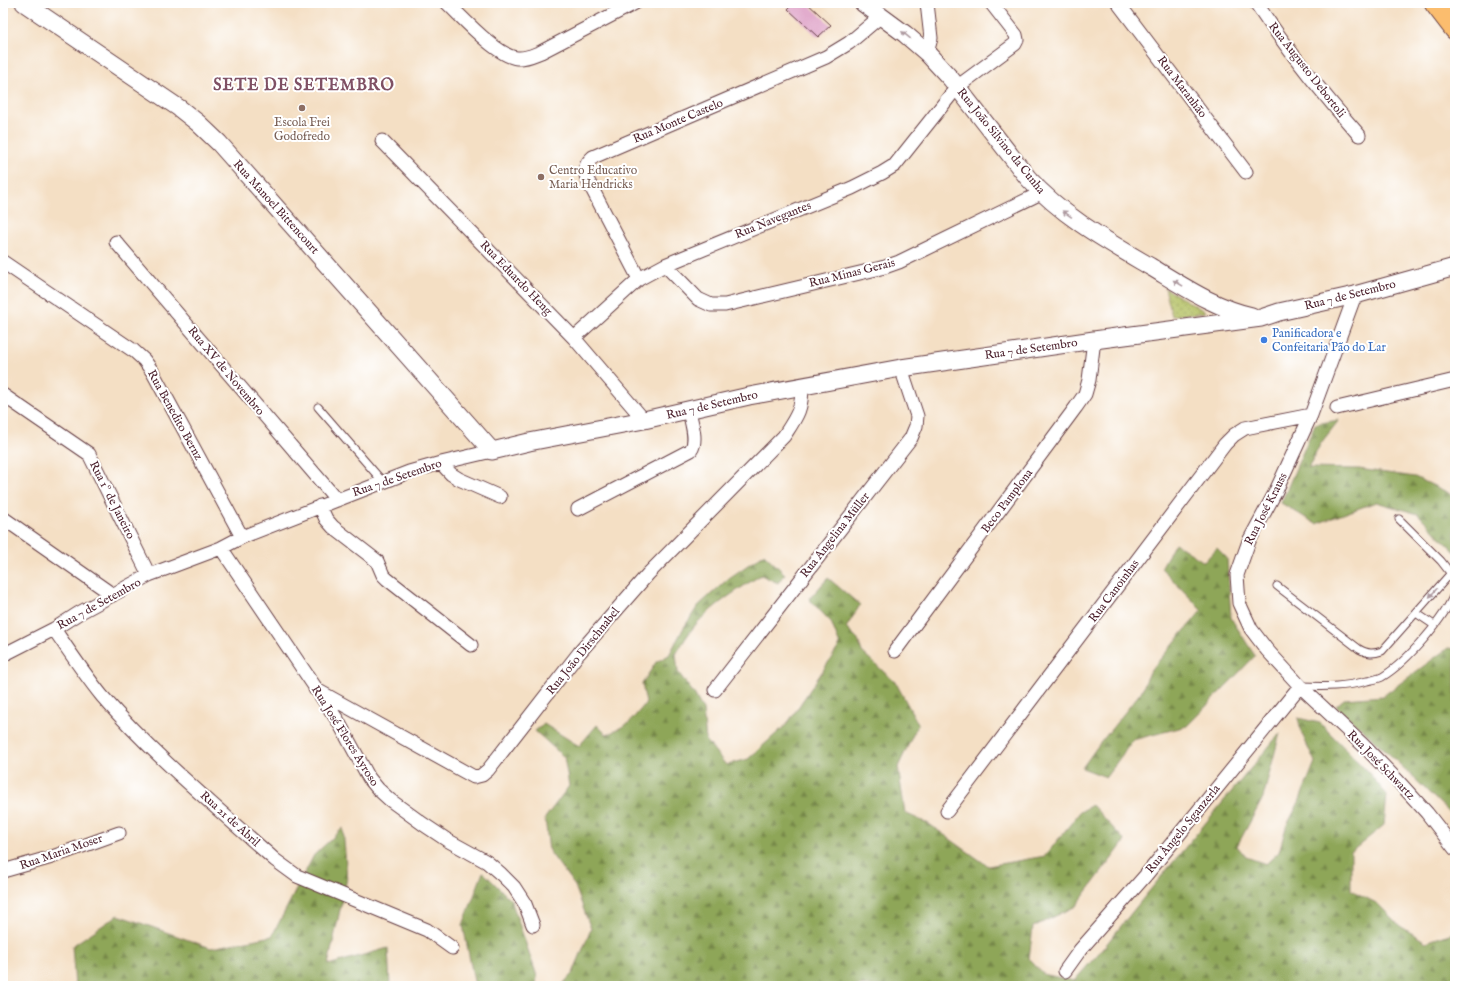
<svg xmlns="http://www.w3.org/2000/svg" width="1458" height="989" font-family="'IM FELL English',serif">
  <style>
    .forest { fill: url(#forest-firs); stroke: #6c6242 }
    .park { fill: url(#park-dots); stroke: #7e7046 }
    .building { fill: #e2accd }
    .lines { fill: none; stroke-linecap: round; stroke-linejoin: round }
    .service-casing { stroke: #643c42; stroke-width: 9 }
    .minor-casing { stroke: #643c42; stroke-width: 15 }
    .tertiary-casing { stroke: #643c42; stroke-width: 19 }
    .primary-casing { stroke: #643c42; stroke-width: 23 }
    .service { stroke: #fff; stroke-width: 7 }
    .minor { stroke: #fff; stroke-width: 13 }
    .tertiary { stroke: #fff; stroke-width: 17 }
    .primary { stroke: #fbbd6e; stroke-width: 21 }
    .oneway { fill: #ae9aa0 }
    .education-dot { fill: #8d6e63; stroke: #fff; stroke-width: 1.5 }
    .shop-dot { fill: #3f7fe0; stroke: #fff; stroke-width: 1.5 }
    .labels { text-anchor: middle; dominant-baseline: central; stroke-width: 4; stroke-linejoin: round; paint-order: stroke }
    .street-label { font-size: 12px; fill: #4a1f2b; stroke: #fff }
    .education-label { font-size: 12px; fill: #785e54; stroke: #fff }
    .shop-label { font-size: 12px; fill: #366cbe; stroke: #fff; text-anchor: start }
    .district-label { font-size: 16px; font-weight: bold; letter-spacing: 1px; fill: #7f5064; stroke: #fff }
  </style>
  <defs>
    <pattern id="forest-firs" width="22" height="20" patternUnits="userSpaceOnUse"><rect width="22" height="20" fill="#8ea658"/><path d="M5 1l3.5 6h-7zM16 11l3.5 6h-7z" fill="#768749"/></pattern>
    <pattern id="park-dots" width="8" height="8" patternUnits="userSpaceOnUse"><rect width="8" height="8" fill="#b3c062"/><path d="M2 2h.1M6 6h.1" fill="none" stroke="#949b51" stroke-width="1.8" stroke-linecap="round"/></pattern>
  </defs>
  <rect width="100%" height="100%" fill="#fff"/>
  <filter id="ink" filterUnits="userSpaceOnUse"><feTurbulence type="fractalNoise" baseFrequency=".025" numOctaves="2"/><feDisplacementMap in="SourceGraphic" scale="8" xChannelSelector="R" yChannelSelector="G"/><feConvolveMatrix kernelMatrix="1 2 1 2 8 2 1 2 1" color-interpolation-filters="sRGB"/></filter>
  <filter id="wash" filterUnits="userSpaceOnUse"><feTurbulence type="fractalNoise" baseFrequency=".012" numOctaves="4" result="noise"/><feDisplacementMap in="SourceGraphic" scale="16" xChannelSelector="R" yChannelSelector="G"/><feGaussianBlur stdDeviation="0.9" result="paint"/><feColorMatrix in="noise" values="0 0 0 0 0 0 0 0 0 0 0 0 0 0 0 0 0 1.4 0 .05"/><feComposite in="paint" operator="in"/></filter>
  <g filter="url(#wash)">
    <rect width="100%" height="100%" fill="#f4dfc4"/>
    <!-- forest -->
    <path class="forest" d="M1339 420 1321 443 1308 468 1359 469 1415 477 1447 492 1455 498V552L1418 514 1376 502 1316 524 1281 503 1315 424Z
      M1175 543 1204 562 1217 548 1227 558 1231 618 1255 656 1187 726 1133 740 1106 777 1082 768 1097 747 1141 692 1151 670 1202 610 1161 568Z
      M764 554 785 574 778 583 761 575C739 589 715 604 697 623 689 632 682 644 676 654L678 672 695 695 703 710 706 740 726 765 748 759 787 724 840 645 831 622 809 599 828 578 860 605 846 628 858 640 862 652 896 683 918 724 898 767 905 813 929 824 988 866 1045 856 1080 812 1092 805 1125 841 1076 906 1033 927 1029 959 1043 974 1074 981 1105 946 1141 901 1280 733 1263 798 1237 846 1246 857 1266 864 1279 852 1286 827 1299 802 1315 762 1302 734 1298 718 1320 723 1368 772 1387 795 1384 825 1351 852V890L1378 904 1400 926 1426 942 1455 932V986H561L573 973 591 929 575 886 549 851 545 818 569 786 564 757 535 731 544 724 579 746 597 725 607 735 629 723 646 703 642 684 656 662 669 655 683 629 698 606 729 578Z
      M1448 648 1455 649V818L1383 748 1336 706 1344 699 1383 696Z
      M343 828 347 878 328 965 388 948 390 986H75L72 946 118 915 211 948 272 936 314 855Z
      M483 872 511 900 537 976 536 986H475L463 925Z"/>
    <!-- park -->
    <path class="park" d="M1165 288 1206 312 1172 316Z"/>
    <g id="blocks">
      <!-- building -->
      <path class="building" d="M794 3H807L831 25 818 37 788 9Z"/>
    </g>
  </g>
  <g filter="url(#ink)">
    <use href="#blocks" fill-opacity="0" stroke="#643c42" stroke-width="1"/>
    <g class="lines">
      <!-- service casing -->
      <g class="service-casing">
        <path id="service" d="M318 407 383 482
          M1399 519 1441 561 1455 579
          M1277 586 1359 649C1368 654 1373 654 1382 651L1451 573
          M1416 613 1434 625
          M1301 686C1324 687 1345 687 1367 681 1372 680 1378 679 1382 677 1407 662 1445 618 1455 592"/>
      </g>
      <!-- minor casing -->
      <g class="minor-casing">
        <path id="minor" d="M447 3C462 17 497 56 517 58 526 59 533 55 541 52L635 3
          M927 3 931 38 927 53
          M1118 3 1246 172
          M1256 3C1287 49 1322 93 1359 135
          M382 141 574 338 644 420
          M116 242 337 500
          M3 262 134 351 144 360 152 371 242 537
          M665 265 698 299 711 305H725L885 267 899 262 1041 193
          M639 279 587 179C584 169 585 164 593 157L826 57 849 43 881 16
          M1355 295 1311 415 1275 493 1249 541 1237 575 1239 603 1251 629 1267 650 1300 686 1363 745 1398 781 1427 813 1455 849
          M574 338 639 279 665 265 852 188 882 173 895 165 957 87 1015 44 1017 40 1016 35 991 3
          M3 395 89 454 149 575
          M1337 408 1455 380
          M441 463 451 474 459 479 500 497
          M320 506 326 519 333 527 377 561 383 575 387 579 471 645
          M578 509 691 450C698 440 691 422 689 411
          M3 518 113 595
          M221 548 338 721 369 778 378 789 390 800 423 824 447 840 487 862 501 874 514 887 525 904 533 925
          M54 629C69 651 85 675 102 696 154 756 216 807 275 860L297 876 427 930 452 948
          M895 651 1076 407 1085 394 1089 380 1094 340
          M3 655 54 629 79 613 149 575 221 548 242 537 337 500 409 472 441 463 492 451
          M315 689 474 777 482 775 488 770 579 653 648 574 784 436C797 416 802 410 802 386
          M715 690 911 438 916 426 917 416 901 368
          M947 811 1225 444 1234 435 1245 428 1311 415
          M3 871 52 857 119 833
          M1065 971 1080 950 1146 875 1300 686"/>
      </g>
      <!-- tertiary casing -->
      <g class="tertiary-casing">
        <path id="tertiary" d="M24 3 179 108 198 123 219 143 492 451 529 442 644 420 749 396 901 368 1094 340 1261 318 1279 312 1355 295 1455 267
          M863 3 905 34 927 53 951 79 1028 178C1062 216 1107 241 1151 267 1183 286 1215 308 1252 316"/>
      </g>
      <!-- primary casing -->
      <g class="primary-casing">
        <path id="primary" d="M1435 3 1455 29"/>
      </g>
      <!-- service -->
      <use href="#service" class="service"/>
      <!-- minor -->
      <use href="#minor" class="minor"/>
      <!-- tertiary -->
      <use href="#tertiary" class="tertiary"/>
      <!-- primary -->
      <use href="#primary" class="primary"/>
    </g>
    <!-- one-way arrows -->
    <defs><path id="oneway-solid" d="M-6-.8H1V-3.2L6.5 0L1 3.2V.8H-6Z"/></defs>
    <g class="oneway">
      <use href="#oneway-solid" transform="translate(906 35) rotate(-141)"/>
      <use href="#oneway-solid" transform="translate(1067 214) rotate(-145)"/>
      <use href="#oneway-solid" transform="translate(1178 283) rotate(-149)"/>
      <use href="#oneway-solid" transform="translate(1433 593) rotate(131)"/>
    </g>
  </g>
  <!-- markers -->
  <g class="education-dot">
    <circle cx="302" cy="108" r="4"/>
    <circle cx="541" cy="177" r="4"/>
  </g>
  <circle class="shop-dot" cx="1264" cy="340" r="4"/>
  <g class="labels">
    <!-- street labels -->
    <g class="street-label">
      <text transform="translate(1307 70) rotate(52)">Rua Augusto Debortoli</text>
      <text transform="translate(1182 87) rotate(53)">Rua Maranhão</text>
      <text transform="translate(678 121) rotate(-23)">Rua Monte Castelo</text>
      <text transform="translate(1001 141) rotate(51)">Rua João Silvino da Cunha</text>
      <text transform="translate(276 207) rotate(48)">Rua Manoel Bittencourt</text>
      <text transform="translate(773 220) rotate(-22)">Rua Navegantes</text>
      <text transform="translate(852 273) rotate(-14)">Rua Minas Gerais</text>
      <text transform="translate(516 278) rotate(46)">Rua Eduardo Heng</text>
      <text transform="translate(1350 295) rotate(-14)">Rua 7 de Setembro</text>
      <text transform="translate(1031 349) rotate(-8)">Rua 7 de Setembro</text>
      <text transform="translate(226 371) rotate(50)">Rua XV de Novembro</text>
      <text transform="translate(712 405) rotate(-13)">Rua 7 de Setembro</text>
      <text transform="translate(175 415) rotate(61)">Rua Benedito Bernz</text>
      <text transform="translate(397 478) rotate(-19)">Rua 7 de Setembro</text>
      <text transform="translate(112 500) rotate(63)">Rua 1º de Janeiro</text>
      <text transform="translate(1007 501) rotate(-53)">Beco Pamplona</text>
      <text transform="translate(1266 509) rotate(-63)">Rua José Krauss</text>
      <text transform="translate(835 535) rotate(-52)">Rua Angelina Müller</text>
      <text transform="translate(1114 591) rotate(-53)">Rua Canoinhas</text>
      <text transform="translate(99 604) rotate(-29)">Rua 7 de Setembro</text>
      <text transform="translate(583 651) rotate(-51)">Rua João Dirschnabel</text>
      <text transform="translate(345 736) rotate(58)">Rua José Flores Ayroso</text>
      <text transform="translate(1381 765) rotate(46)">Rua José Schwartz</text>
      <text transform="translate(230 819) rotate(42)">Rua 21 de Abril</text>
      <text transform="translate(1183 829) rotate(-51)">Rua Ângelo Sganzerla</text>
      <text transform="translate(61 852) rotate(-19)">Rua Maria Moser</text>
    </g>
    <!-- education labels -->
    <g class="education-label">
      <text x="302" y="122">Escola Frei<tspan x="302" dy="14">Godofredo</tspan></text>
      <text x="549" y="170" text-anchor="start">Centro Educativo<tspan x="549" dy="14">Maria Hendricks</tspan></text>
    </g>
    <!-- shop labels -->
    <g class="shop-label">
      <text x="1272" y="333">Panificadora e<tspan x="1272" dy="14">Confeitaria Pão do Lar</tspan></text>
    </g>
    <!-- district labels -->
    <g class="district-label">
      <text x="304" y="86">SETE DE SETEMBRO</text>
    </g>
  </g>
  <!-- margin -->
  <rect width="1458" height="989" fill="none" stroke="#fff" stroke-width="16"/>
</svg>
